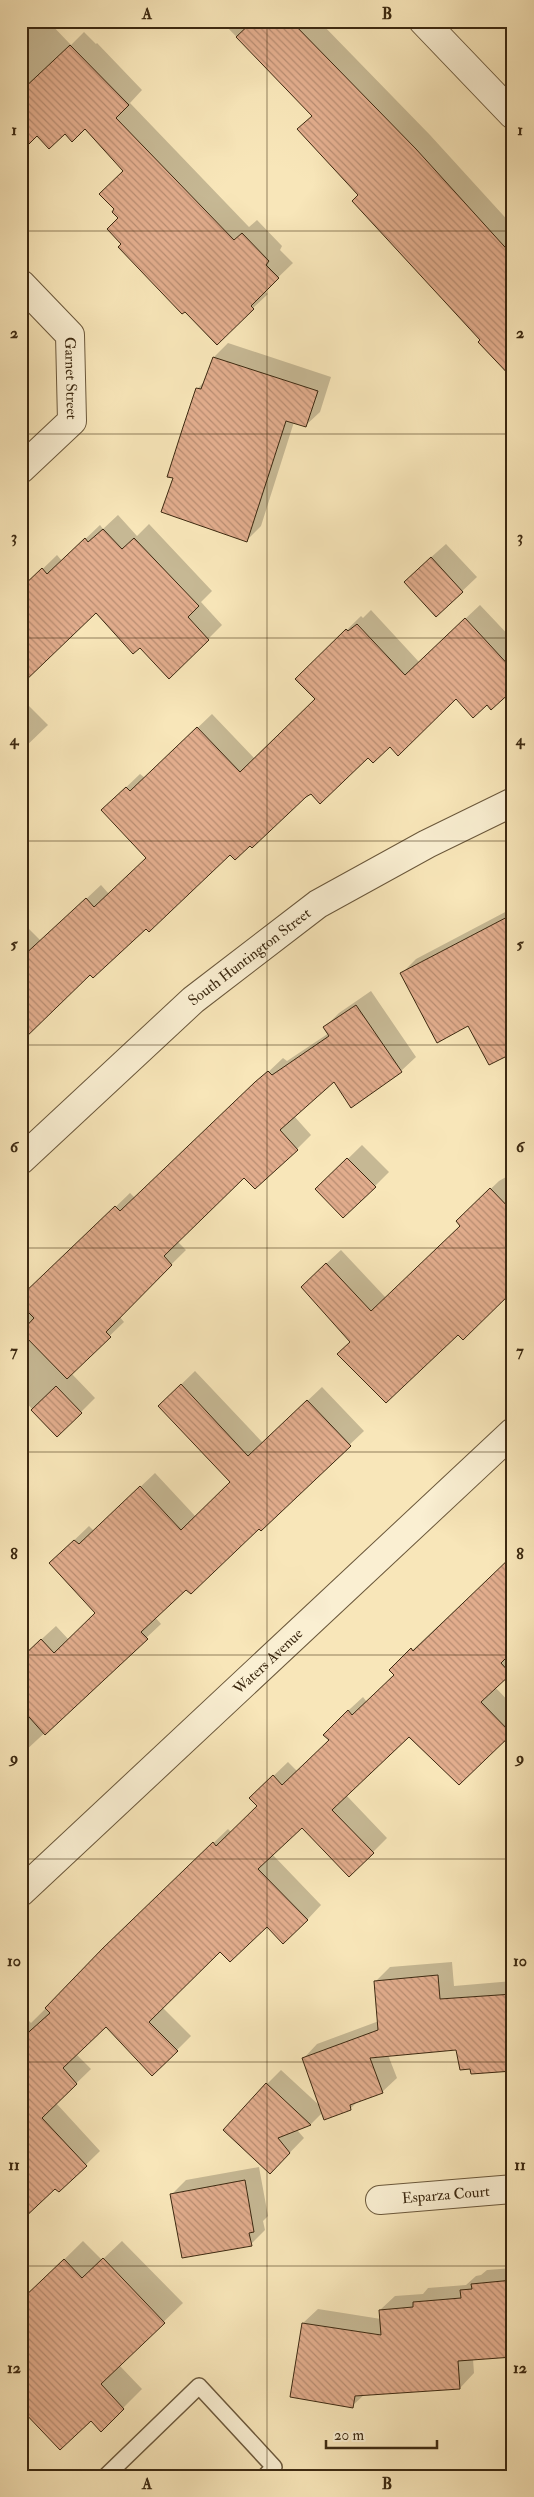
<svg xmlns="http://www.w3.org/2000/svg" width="534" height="2497" font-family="'IM FELL Double Pica',serif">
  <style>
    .shadow { fill: #0003 }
    .building { fill: url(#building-back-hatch); stroke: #3c2911 }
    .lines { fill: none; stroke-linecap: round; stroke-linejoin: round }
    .lane-casing { stroke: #6b583b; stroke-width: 18 }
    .street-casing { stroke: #6b583b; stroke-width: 30 }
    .lane { stroke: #faefd2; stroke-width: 15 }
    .street { stroke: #faefd2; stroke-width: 28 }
    .grid { fill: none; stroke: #3c2911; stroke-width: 1; stroke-opacity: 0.55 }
    .labels { text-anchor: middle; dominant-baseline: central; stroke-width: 4.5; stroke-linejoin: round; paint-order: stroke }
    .street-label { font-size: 15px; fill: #3c2911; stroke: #faefd2 }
    .neatline { fill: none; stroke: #3c2911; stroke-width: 2 }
    .grid-label { font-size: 16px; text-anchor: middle; font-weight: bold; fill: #3c2911 }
  </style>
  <defs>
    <pattern id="building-back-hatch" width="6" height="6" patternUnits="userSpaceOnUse" patternTransform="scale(1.25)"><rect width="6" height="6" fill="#e2ad8d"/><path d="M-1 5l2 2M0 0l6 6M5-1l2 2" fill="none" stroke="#b88d72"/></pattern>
  </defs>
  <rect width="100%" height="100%" fill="#f8e6b9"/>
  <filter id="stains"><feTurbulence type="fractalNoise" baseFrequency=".004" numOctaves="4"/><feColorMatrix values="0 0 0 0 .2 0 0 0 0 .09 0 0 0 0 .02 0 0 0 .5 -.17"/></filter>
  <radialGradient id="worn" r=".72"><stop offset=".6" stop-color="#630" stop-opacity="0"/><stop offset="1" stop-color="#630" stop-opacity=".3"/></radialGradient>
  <!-- shadow -->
  <path class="shadow" d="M21 21H48L71 45 84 32 96 44 97 43 142 90 130 103 249 227 257 220 282 246 280 250 293 263 264 291 268 294 253 308 122 244 120 218 124 171 85 127 37 135 21 150Z
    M221 21H319L430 135 513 226V377L360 195 313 115Z
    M228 343 331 377 320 412 305 426 294 422 261 526 247 540 175 477 198 388 206 380 214 357Z
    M118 515 137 536 149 524 212 591 201 602 222 625 208 639 140 646 96 611 21 590 57 555 62 561 100 525 103 529Z
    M446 544 477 577 436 616 419 568Z
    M480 605 513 640V688L487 703 456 698 390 745 305 796 250 844 230 853 90 973 21 1040V921L41 941 101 885 109 894 147 858 117 796 140 774 145 778 212 714 255 759 316 699 297 679 361 616 363 618 371 610 419 662Z
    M21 698 48 725 21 751Z
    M513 908V1050L469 1024 402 973 416 959Z
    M371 991 416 1057 401 1071 334 1080 294 1116 311 1135 297 1149 244 1176 177 1241 186 1250 119 1316 124 1322 71 1373 95 1398 57 1436 21 1397V1298L130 1193 135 1198 283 1058 287 1061 329 1033 325 1027 339 1013Z
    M362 1145 389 1172 375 1186 317 1189Z
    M513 1173V1281L352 1342 316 1273 341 1250 386 1298 461 1226 472 1207 499 1181Z
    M195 1371 263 1443 322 1387 364 1431 261 1529 259 1527 155 1617 161 1624 22 1754 21 1757V1658L56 1626 69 1640 97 1613 65 1549 89 1526 94 1531 155 1473 196 1517 232 1482 159 1406Z
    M513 1556V1671L495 1687 513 1706V1731L459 1783 409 1735 346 1795 387 1838 373 1852 302 1826 272 1854 321 1905 307 1920 267 1925 220 1950 162 2007 191 2036 177 2050 106 2025 76 2054 91 2069 56 2103 100 2151 59 2191 55 2187 21 2219V2025L27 2019 31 2023 179 1876 228 1829 231 1832 258 1806 265 1784 288 1762 297 1771 330 1740 338 1720 363 1697 367 1702 395 1675 391 1670Z
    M452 1962 454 1986 513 1981V2070L471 2067 457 2049 388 2055 397 2078 382 2092 358 2101 350 2109 323 2112 311 2124 297 2130 304 2138 270 2173 267 2084 281 2070 320 2106 303 2059 317 2044 379 2021 376 1981 390 1967Z
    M259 2167 268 2216 263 2221 265 2230 251 2244 172 2194 186 2180Z
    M83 2241 102 2260 122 2241 183 2303 119 2365 142 2389 101 2430 91 2420 21 2407V2294L25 2298Z
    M513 2268V2356L473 2359 474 2373 460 2388 365 2394 352 2406 303 2323 318 2309 381 2319 380 2310 395 2296 423 2294 428 2288 466 2285 476 2276 481 2275 487 2270Z"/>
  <!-- building -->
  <path class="building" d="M253 21H291L416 149 513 256V379L478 342 480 340 352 201 358 195 297 129 312 116 236 37Z
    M70 45 129 105 116 118 234 240 242 233 269 261 266 265 279 278 251 306 254 309 217 345 185 312 182 314 118 247 121 244 107 229 118 218 112 212 114 209 99 194 123 171 85 129 72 142 65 134 49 149 37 136 21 152V91Z
    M213 357 318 391 306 427 286 421 247 542 161 512 173 478 167 477 183 427 196 388 201 389Z
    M103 529 122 549 134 538 199 606 188 617 209 640 169 679 140 648 133 654 96 613 21 685V588L42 568 47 574 85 538 88 542Z
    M431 557 463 592 436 617 404 582Z
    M465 618 513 670V690L491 710 487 705 473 718 456 699 398 756 390 747 373 763 368 758 320 804 311 794 306 797 252 848 250 846 235 860 230 855 149 932 146 929 93 978 90 975 21 1042V958L86 898 94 907 146 858 101 810 126 787 130 791 197 727 240 772 315 699 295 679 346 629 348 631 357 624 405 675Z
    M513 914V1053L489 1065 468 1026 437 1043 400 973Z
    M356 1005 402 1072 351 1108 334 1082 280 1130 298 1150 255 1189 244 1178 164 1256 172 1265 106 1332 111 1337 67 1379 21 1332 34 1318 21 1305V1296L115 1206 120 1211 255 1082 268 1071 272 1075 329 1036 323 1027Z
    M347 1158 376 1187 343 1218 315 1189Z
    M490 1188 513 1212V1291L463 1340 458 1335 386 1403 337 1354 350 1342 301 1287 326 1263 371 1311 460 1226 456 1221Z
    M181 1384 248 1456 307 1400 351 1446 261 1531 259 1529 191 1594 186 1590 141 1632 148 1639 45 1735 21 1708V1658L41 1639 54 1653 95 1613 49 1563 74 1540 79 1544 140 1486 181 1530 230 1482 158 1406Z
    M56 1386 82 1413 57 1437 31 1410Z
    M513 1555V1651L501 1663 511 1674 481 1702 512 1734 459 1785 409 1737 332 1810 374 1853 349 1877 302 1828 258 1869 308 1920 283 1944 267 1927 230 1962 220 1952 149 2022 178 2051 152 2076 106 2027 63 2068 77 2084 42 2118 87 2166 59 2192 55 2189 21 2221V2039L50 2013 45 2008 103 1948 213 1842 216 1846 257 1806 249 1798 273 1775 282 1785 329 1740 323 1735 348 1710 352 1715 394 1675 389 1670 411 1648 413 1651Z
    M438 1975 440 1999 513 1994V2071L471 2074 470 2069 460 2070 456 2050 370 2058 383 2093 350 2105 351 2110 324 2120 302 2058 378 2030 374 1981Z
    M266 2083 311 2125 278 2138 290 2153 270 2174 223 2130Z
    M245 2180 254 2232 249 2233 252 2246 182 2258 170 2194Z
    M103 2258 165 2323 101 2384 124 2409 101 2432 91 2421 60 2450 21 2409V2300L64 2259 82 2278Z
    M513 2280V2357L458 2361 460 2389 355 2396 353 2408 290 2397 302 2323 381 2335 379 2310 413 2307V2302L461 2298 460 2290 472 2289 471 2284Z"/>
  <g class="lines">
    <!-- lane casing -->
    <g class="lane-casing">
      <path id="lane" d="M106 2476 199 2386 274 2467 265 2476"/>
    </g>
    <!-- street casing -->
    <g class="street-casing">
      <g id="street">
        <path d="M423 21 513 115"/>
        <path id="s1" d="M21 284 70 335 72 421 21 469"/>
        <path id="s2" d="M21 1160 193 1000 318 904 427 844 513 802"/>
        <path id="s3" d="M21 1892 513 1432"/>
        <path id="s4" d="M380 2200 513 2189"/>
      </g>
    </g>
    <!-- lane -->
    <use href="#lane" class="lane"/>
    <!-- street -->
    <use href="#street" class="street"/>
  </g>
  <!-- grid -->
  <path class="grid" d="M267 21V2476M21 231H513M21 434H513M21 638H513M21 841H513M21 1045H513M21 1248H513M21 1452H513M21 1655H513M21 1859H513M21 2062H513M21 2266H513"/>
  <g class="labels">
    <!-- street labels -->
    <g class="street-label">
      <text stroke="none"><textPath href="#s1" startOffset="114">Garnet Street</textPath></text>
      <text stroke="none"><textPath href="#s2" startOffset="306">South Huntington Street</textPath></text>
      <text stroke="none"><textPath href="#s3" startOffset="338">Waters Avenue</textPath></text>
      <text stroke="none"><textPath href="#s4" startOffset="66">Esparza Court</textPath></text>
    </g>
  </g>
  <!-- margin -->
  <rect width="534" height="2497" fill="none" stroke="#f8e6b9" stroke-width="55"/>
  <!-- scale -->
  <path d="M326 2440v8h111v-8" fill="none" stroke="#3c2911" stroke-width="2.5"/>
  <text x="334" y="2440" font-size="15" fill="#3c2911" stroke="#faefd2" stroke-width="4" paint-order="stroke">20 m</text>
  <rect x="28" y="28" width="478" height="2442" class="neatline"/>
  <g class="grid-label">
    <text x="147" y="19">A</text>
    <text x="387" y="19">B</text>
    <text x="14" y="135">1</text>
    <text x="520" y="135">1</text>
    <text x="14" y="338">2</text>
    <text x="520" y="338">2</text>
    <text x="14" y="542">3</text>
    <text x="520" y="542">3</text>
    <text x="14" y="745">4</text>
    <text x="520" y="745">4</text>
    <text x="14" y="949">5</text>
    <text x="520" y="949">5</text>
    <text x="14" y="1152">6</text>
    <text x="520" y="1152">6</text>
    <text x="14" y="1356">7</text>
    <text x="520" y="1356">7</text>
    <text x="14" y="1559">8</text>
    <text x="520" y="1559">8</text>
    <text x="14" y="1763">9</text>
    <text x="520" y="1763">9</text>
    <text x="14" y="1966">10</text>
    <text x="520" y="1966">10</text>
    <text x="14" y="2170">11</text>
    <text x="520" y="2170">11</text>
    <text x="14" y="2373">12</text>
    <text x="520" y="2373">12</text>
    <text x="147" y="2489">A</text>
    <text x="387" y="2489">B</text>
  </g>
  <rect width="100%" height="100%" filter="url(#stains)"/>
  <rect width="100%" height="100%" fill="url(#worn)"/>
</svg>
